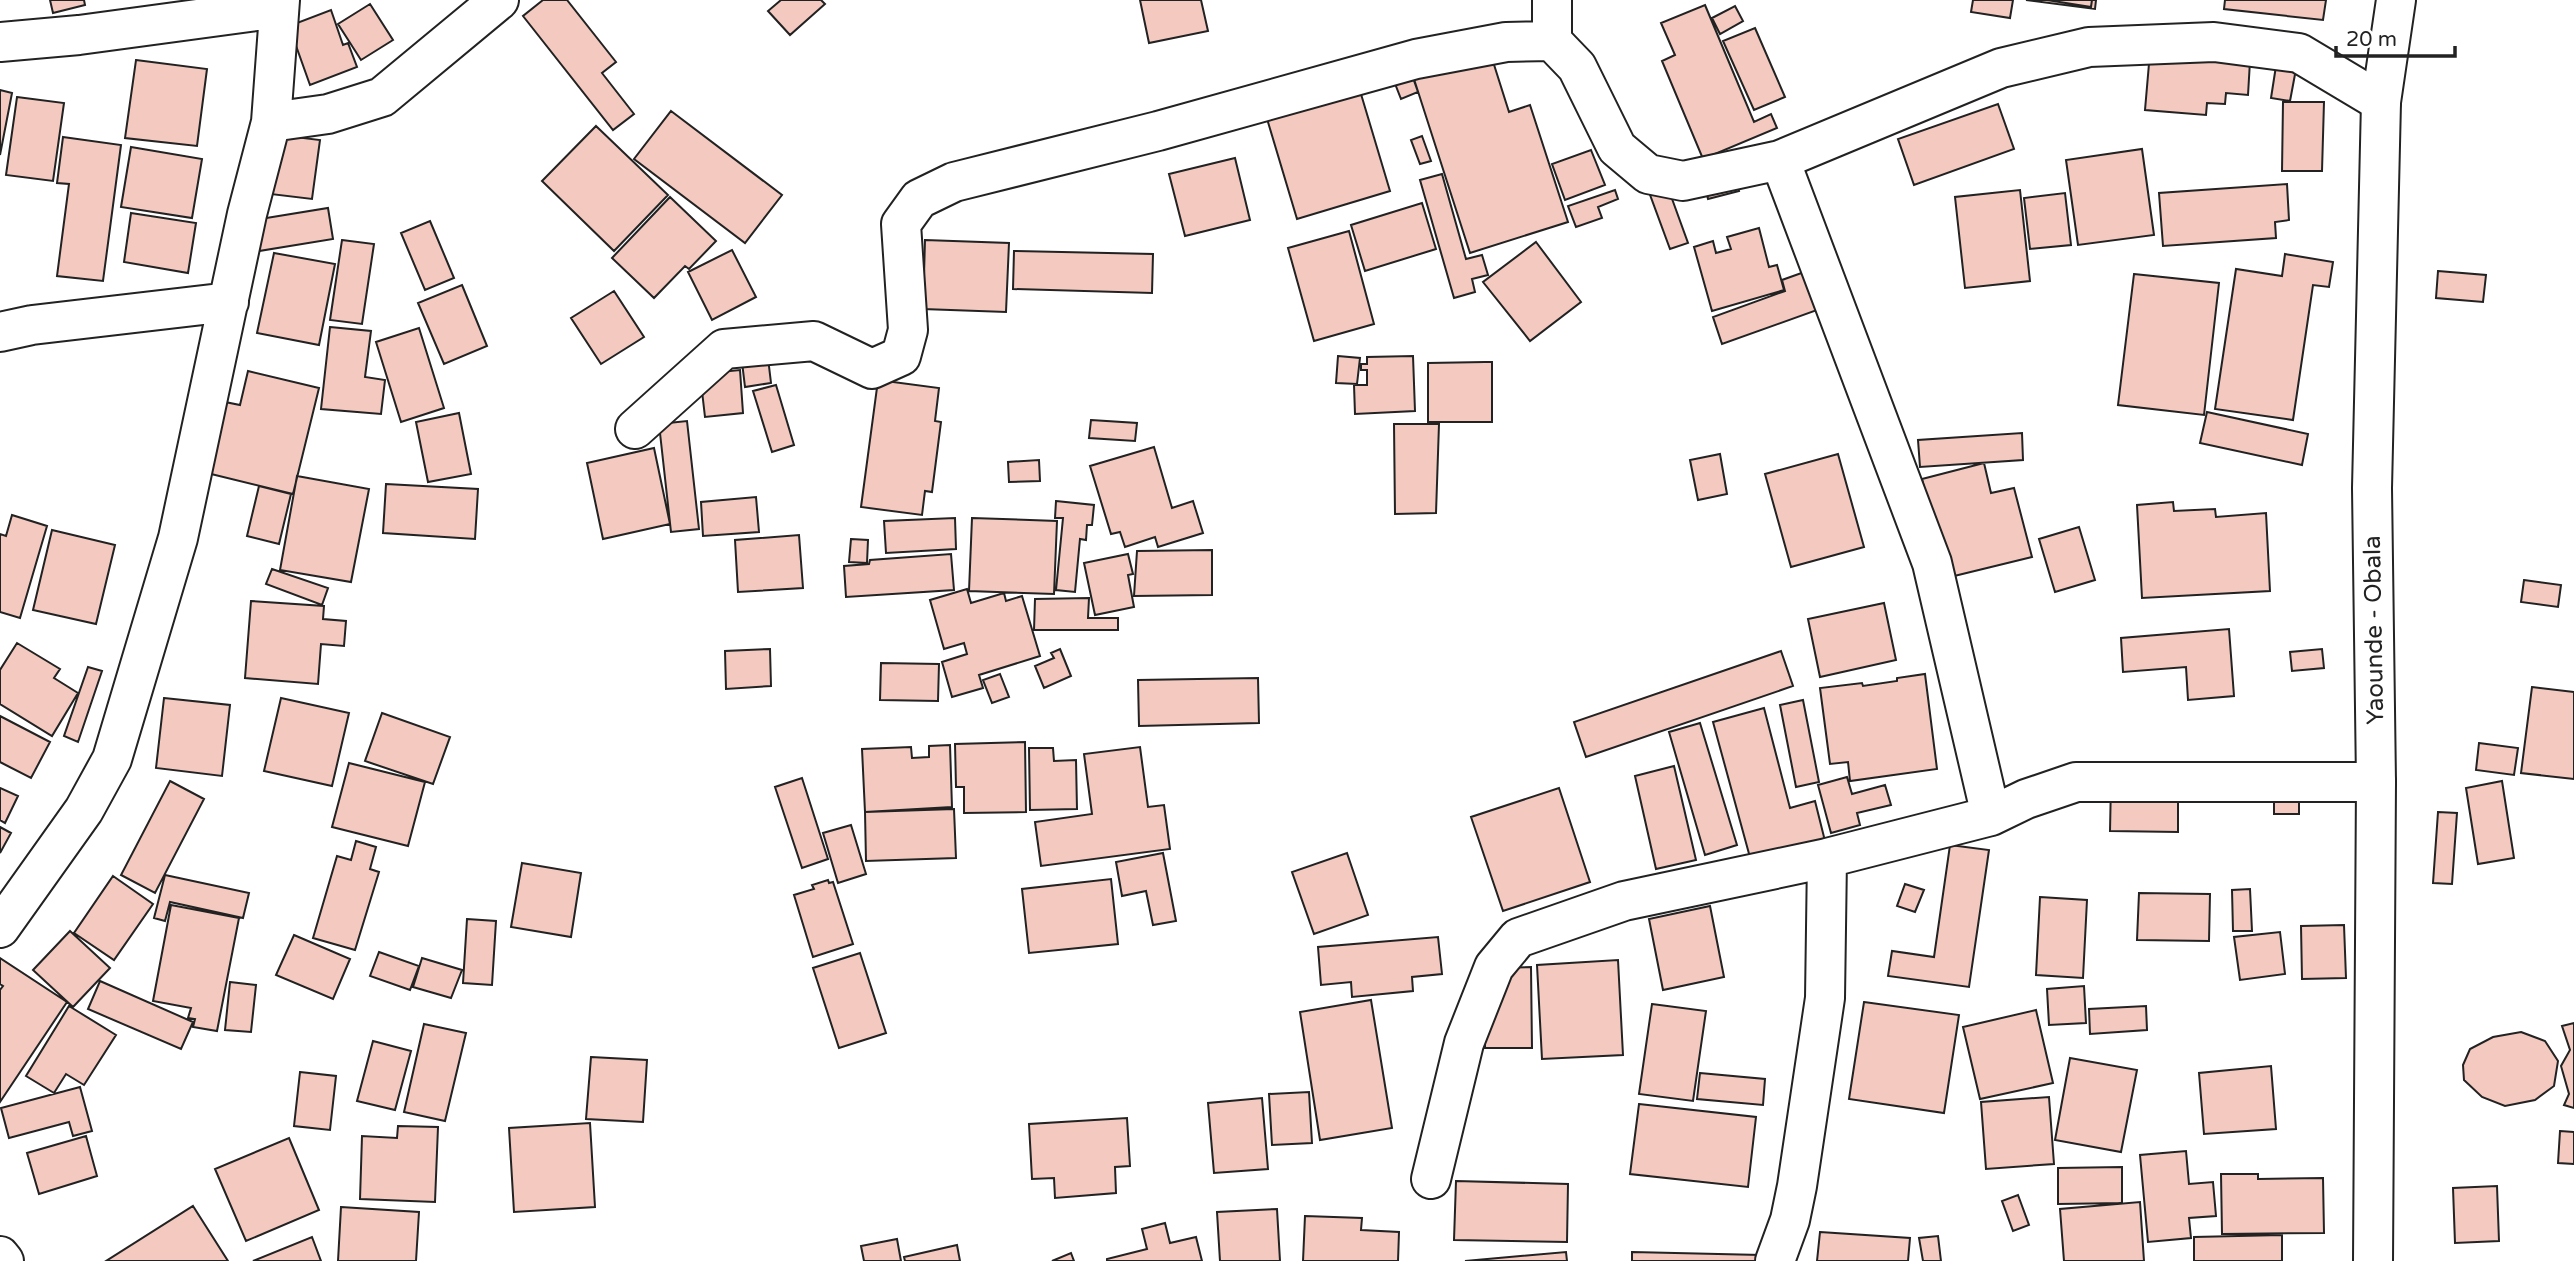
<svg xmlns="http://www.w3.org/2000/svg" width="2574" height="1261" font-family="'Varela Round',sans-serif">
  <style>
    .building { fill: #f3c9c0; stroke: #222; stroke-width: 2 }
    .lines { fill: none; stroke-linecap: round; stroke-linejoin: round }
    .minor-casing { stroke: #222; stroke-width: 42 }
    .highway-casing { stroke: #222; stroke-width: 42 }
    .minor { stroke: #fff; stroke-width: 38 }
    .highway { stroke: #fff; stroke-width: 38 }
    .labels { text-anchor: middle; dominant-baseline: central; stroke-width: 5; stroke-linejoin: round; paint-order: stroke }
    .street-label { font-size: 24px; fill: #222; stroke: #fff }
  </style>
  <rect width="100%" height="100%" fill="#fff"/>
  <!-- building -->
  <path class="building" d="M50 0H84L85 5 53 13Z
    M543 0H567L616 62 602 73 634 114 613 130 523 16Z
    M781 0H821L825 4 790 35 768 11Z
    M1140 0H1201L1208 31 1149 43Z
    M1973 0H2013L2010 18 1971 12Z
    M2026 0H2096L2095 9Z
    M2047 0H2092L2091 7Z
    M2225 0H2326L2323 20 2224 9Z
    M370 4 393 40 361 60 338 24Z
    M1705 5 1754 122 1771 114 1777 128 1703 159 1662 61 1675 55 1661 23Z
    M1735 6 1743 21 1720 34 1712 18Z
    M331 10 343 45 348 43 357 67 310 85 289 26Z
    M1755 28 1785 97 1754 110 1723 41Z
    M1490 52 1509 112 1530 105 1568 222 1470 253 1413 76Z
    M2150 52 2250 61 2248 95 2226 93 2225 104 2207 103 2206 115 2145 110Z
    M136 60 207 69 197 146 125 138Z
    M2276 66 2296 69 2290 101 2271 98Z
    M1412 75 1418 92 1401 99 1394 81Z
    M1358 84 1390 191 1297 219 1265 112Z
    M0 90 12 93 0 155Z
    M17 97 64 103 53 181 6 175Z
    M2283 102H2324L2322 171H2282Z
    M1998 104 2014 149 1914 185 1898 139Z
    M671 111 782 195 745 243 634 159Z
    M596 126 668 195 614 251 542 181Z
    M271 134 320 140 312 199 262 193Z
    M1422 136 1431 161 1420 164 1411 140Z
    M63 137 121 145 103 281 57 276 69 184 57 183Z
    M131 147 202 159 192 218 121 207Z
    M2142 149 2154 235 2078 245 2066 160Z
    M1591 150 1605 185 1565 200 1552 164Z
    M1235 158 1250 220 1185 236 1169 174Z
    M1442 174 1466 259 1482 255 1488 275 1472 279 1475 292 1454 298 1420 180Z
    M1735 175 1739 191 1708 199 1704 183Z
    M2287 184 2289 220 2275 222 2276 238 2163 246 2159 193Z
    M1667 185 1688 243 1670 249 1649 192Z
    M1615 190 1618 199 1598 207 1602 218 1576 227 1568 206Z
    M2020 190 2030 281 1965 288 1955 197Z
    M2065 193 2071 245 2030 249 2024 198Z
    M670 197 716 241 689 269 685 266 654 298 612 258Z
    M1422 203 1436 249 1365 271 1351 225Z
    M328 208 333 239 259 251 254 220Z
    M131 213 196 223 188 273 124 262Z
    M430 221 454 278 425 290 401 233Z
    M1759 228 1769 267 1777 265 1784 290 1712 311 1694 247 1713 241 1716 253 1731 249 1727 237Z
    M1349 231 1374 324 1314 341 1288 248Z
    M342 240 374 244 362 324 330 320Z
    M925 240 1009 243 1006 312 923 309Z
    M1536 242 1581 302 1530 341 1483 282Z
    M732 250 756 297 712 320 688 272Z
    M1014 251 1153 254 1152 293 1013 289Z
    M274 253 335 264 319 345 257 333Z
    M2285 254 2333 262 2329 287 2313 285 2293 420 2215 409 2236 269 2282 276Z
    M1807 271 1820 309 1722 344 1713 317 1785 291 1782 280Z
    M2438 271 2486 275 2483 302 2436 298Z
    M2134 274 2219 283 2204 415 2118 405Z
    M462 285 487 346 444 364 418 303Z
    M614 291 644 337 601 364 571 318Z
    M330 327 371 331 365 377 385 380 381 414 321 409Z
    M419 328 444 408 401 422 376 342Z
    M1338 356 1360 358 1357 384 1336 383Z
    M1413 356 1415 411 1355 414 1354 385H1367V370H1361V364H1367V357Z
    M768 358 771 383 745 387 742 362Z
    M1485 362H1492V422H1428V363Z
    M740 370 743 413 705 417 700 374Z
    M248 371 319 388 293 494 207 473 225 402 240 405Z
    M878 380 939 388 935 421 941 422 932 492 925 491 922 515 861 507Z
    M776 385 794 445 772 452 753 391Z
    M2207 412 2308 434 2302 465 2200 443Z
    M459 413 471 474 428 482 416 422Z
    M1091 420 1137 423 1135 441 1089 438Z
    M687 421 699 529 671 532 659 424Z
    M1394 424H1439L1436 513 1395 514Z
    M2022 433 2023 460 1920 467 1918 440Z
    M1154 447 1172 508 1193 501 1203 533 1158 547 1155 537 1125 547 1120 532 1111 534 1090 466Z
    M654 448 670 524 603 539 587 463Z
    M1720 454 1727 494 1698 500 1690 460Z
    M1838 454 1864 547 1791 567 1765 474Z
    M1039 460 1040 481 1009 482 1008 462Z
    M1984 463 1991 493 2014 488 2032 557 1946 578 1922 479Z
    M297 476 369 489 351 582 280 570Z
    M386 484 478 489 475 539 383 533Z
    M259 486 291 494 279 544 247 536Z
    M756 497 759 532 703 536 701 502Z
    M1056 501 1094 505 1092 525H1087L1086 540 1080 539 1075 592 1056 590 1063 518H1055Z
    M2173 502 2174 511 2215 509 2216 517 2266 513 2270 591 2142 598 2137 505Z
    M12 515 47 526 20 618 0 612V534L6 536Z
    M955 518 956 549 886 553 884 521Z
    M972 518 1057 521 1054 594 969 591Z
    M2079 527 2095 580 2055 592 2039 539Z
    M52 530 115 545 96 624 33 610Z
    M799 535 803 588 738 592 735 540Z
    M851 539 868 540 867 563 849 562Z
    M1212 550V595L1134 596 1137 551Z
    M951 554 954 590 846 597 844 566 869 564 870 560Z
    M1128 554 1133 574 1128 575 1134 607 1095 615 1084 563Z
    M272 569 328 588 322 605 266 584Z
    M2524 580 2561 585 2558 607 2521 602Z
    M967 589 971 603 1004 593 1006 601 1022 596 1040 656 979 675 983 688 952 697 942 662 967 654 964 643 944 649 930 600Z
    M1089 598 1088 618H1118V630H1034L1035 599Z
    M251 601 324 606 323 619 346 621 344 646 321 644 318 684 245 678Z
    M1884 603 1896 660 1820 677 1808 619Z
    M2229 629 2234 696 2188 700 2186 667 2123 672 2121 638Z
    M17 643 60 669 54 678 78 693 52 736 0 704V670Z
    M770 649 771 686 726 689 725 651Z
    M1060 649 1071 676 1044 688 1035 666 1054 658 1051 653Z
    M2322 649 2324 668 2292 671 2290 652Z
    M1781 651 1793 686 1586 757 1574 722Z
    M881 663 939 664 938 701 880 700Z
    M88 667 102 671 78 742 64 736Z
    M1000 674 1009 697 992 703 983 680Z
    M1925 674 1937 769 1850 781 1848 762 1830 764 1820 688 1862 683 1863 686 1897 681V678Z
    M1258 678 1259 723 1139 726 1138 680Z
    M2532 687 2574 692V779L2521 773Z
    M164 698 230 705 222 776 156 768Z
    M281 698 349 713 332 786 264 771Z
    M1803 700 1819 782 1796 787 1780 705Z
    M1764 708 1790 808 1815 801 1825 841 1751 861 1713 722Z
    M382 713 450 737 433 784 365 761Z
    M0 716 50 742 31 778 0 762Z
    M1700 723 1737 845 1705 855 1669 732Z
    M1025 742 1026 812 964 813V787H956L955 744Z
    M2479 743 2518 748 2514 775 2476 770Z
    M950 745 952 807 865 812 862 749 911 747 912 758 929 757V746Z
    M1140 747 1148 807 1164 805 1170 849 1041 866 1035 822 1092 814 1084 754Z
    M1029 748H1053L1054 761 1076 760 1077 809 1030 810Z
    M349 763 425 782 408 846 332 827Z
    M1674 766 1696 860 1656 869 1635 776Z
    M1847 777 1852 794 1885 785 1891 805 1857 813 1860 825 1831 833 1818 785Z
    M802 778 828 859 802 868 775 787Z
    M170 781 204 799 155 893 121 875Z
    M2502 781 2514 858 2478 864 2466 788Z
    M2111 782 2178 783V832L2110 831Z
    M0 788 18 796 5 823 0 820Z
    M1559 788 1590 882 1503 911 1471 817Z
    M2274 795 2299 796V814H2274Z
    M954 809 956 858 866 861 865 812Z
    M2438 812 2457 813 2452 884 2433 883Z
    M851 825 866 874 838 883 823 833Z
    M0 827 11 833 0 853Z
    M356 841 376 847 370 869 379 872 355 950 313 938 337 856 351 860Z
    M1950 845 1989 850 1969 987 1888 976 1892 951 1934 957Z
    M1163 853 1176 921 1153 925 1146 891 1122 896 1116 862Z
    M1347 853 1368 915 1314 934 1292 872Z
    M522 863 581 873 571 937 511 927Z
    M165 875 249 893 243 918 170 902 165 921 154 918Z
    M113 876 153 904 114 960 74 933Z
    M1111 879 1118 944 1029 953 1022 889Z
    M828 880 829 883 833 882 853 944 813 957 794 895 814 889 812 885Z
    M1905 884 1924 890 1915 912 1897 906Z
    M2250 889 2252 931H2233L2232 890Z
    M2139 893 2210 894 2209 941 2137 940Z
    M2040 897 2087 900 2083 978 2036 975Z
    M171 905 239 918 217 1031 193 1027 195 1019 188 1018 191 1008 153 1001Z
    M1710 906 1724 977 1663 990 1649 919Z
    M467 919 496 921 492 985 463 983Z
    M2344 925 2346 978 2302 979 2301 926Z
    M70 931 110 968 73 1007 33 970Z
    M2280 932 2285 974 2240 980 2234 937Z
    M294 935 350 959 333 999 276 975Z
    M1438 937 1442 974 1412 977 1413 991 1352 997 1351 982 1321 985 1318 947Z
    M379 952 419 966 410 990 370 976Z
    M860 953 886 1033 839 1048 813 968Z
    M0 958 67 1002 0 1102V990L3 986 0 984Z
    M422 958 462 970 451 998 413 987Z
    M1618 960 1623 1055 1542 1059 1537 965Z
    M1531 967 1532 1048H1485V996L1495 968Z
    M100 981 193 1022 181 1049 88 1009Z
    M230 982 256 985 251 1032 225 1030Z
    M2084 986 2086 1023 2049 1025 2047 989Z
    M1371 1000 1392 1128 1320 1140 1300 1012Z
    M1864 1002 1959 1015 1944 1113 1849 1099Z
    M1652 1004 1706 1011 1693 1101 1639 1094Z
    M69 1006 116 1035 84 1085 66 1074 54 1093 26 1076Z
    M2146 1006 2147 1030 2090 1034 2089 1009Z
    M2036 1010 2053 1083 1980 1099 1963 1027Z
    M2574 1023V1108L2564 1105 2569 1094 2561 1066 2570 1050 2562 1026Z
    M424 1024 466 1033 445 1121 404 1112Z
    M2521 1032 2545 1041 2558 1061 2554 1086 2535 1100 2505 1106 2482 1097 2464 1080 2463 1065 2470 1049 2493 1037Z
    M373 1041 411 1051 395 1110 357 1101Z
    M591 1057 647 1060 643 1122 586 1119Z
    M2070 1058 2137 1070 2121 1152 2055 1140Z
    M2271 1066 2276 1129 2204 1134 2199 1073Z
    M300 1072 336 1076 330 1130 294 1126Z
    M1700 1073 1765 1079 1763 1105 1697 1099Z
    M80 1087 92 1131 73 1136 69 1122 9 1138 1 1108Z
    M1309 1092 1312 1143 1272 1145 1269 1094Z
    M2049 1097 2054 1164 1986 1169 1981 1102Z
    M1262 1098 1268 1169 1214 1173 1208 1103Z
    M1639 1104 1756 1117 1748 1187 1630 1174Z
    M1127 1118 1130 1166 1115 1167 1116 1193 1055 1198 1054 1178 1032 1179 1029 1124Z
    M590 1123 595 1207 514 1212 509 1128Z
    M398 1126 438 1127 435 1202 360 1199 362 1136 397 1138Z
    M2560 1131 2574 1132V1164L2558 1163Z
    M86 1136 97 1176 39 1194 27 1153Z
    M289 1138 319 1210 246 1241 215 1169Z
    M2186 1151 2189 1184 2213 1182 2216 1216 2189 1218 2191 1238 2148 1242 2140 1155Z
    M2122 1167V1203L2058 1204V1168Z
    M2221 1174H2258V1179L2323 1178 2324 1233 2222 1234Z
    M1456 1181 1568 1184 1567 1242 1454 1240Z
    M2497 1186 2499 1241 2455 1243 2453 1188Z
    M2018 1195 2029 1225 2013 1231 2002 1201Z
    M2140 1202 2144 1261H2064L2060 1209Z
    M193 1206 228 1261H106Z
    M341 1207 419 1212 416 1261H338Z
    M1277 1209 1280 1261H1220L1217 1212Z
    M1305 1216 1362 1218 1361 1230 1399 1232 1398 1261H1303Z
    M1165 1223 1170 1243 1196 1237 1202 1261H1107V1259L1147 1249 1142 1229Z
    M1820 1232 1910 1238 1908 1261H1817Z
    M2282 1235V1261H2194V1237Z
    M1938 1236 1941 1261H1923L1919 1238Z
    M312 1237 321 1261H253Z
    M897 1239 901 1261H864L861 1246Z
    M957 1245 960 1261H905L904 1257Z
    M1566 1252 1567 1261H1465Z
    M1632 1252 1761 1255V1261H1632Z
    M1071 1253 1074 1261H1052Z"/>
  <g class="lines">
    <!-- minor casing -->
    <g class="minor-casing">
      <path id="minor" d="M1552 0V41
        M0 42 79 35 279 8
        M271 122 328 114 382 97 499 0
        M1780 160 1932 563 1991 816
        M0 332 32 325 229 302
        M635 429 724 349 814 341 872 369 901 356 908 330 901 224 919 199 954 182 1158 131 1416 59 1506 42 1552 41 1577 67 1617 148 1648 174 1683 181 1780 160 2001 68 2089 47 2214 42 2299 53 2381 102
        M0 928 84 810 112 759 178 538 247 214 271 122 280 0
        M1431 1179 1464 1043 1494 967 1518 938 1624 901 1827 858 1991 816 2026 799 2076 782H2376
        M0 1256 4 1261
        M1775 1261 1790 1220 1797 1186 1825 998 1827 858"/>
    </g>
    <!-- highway casing -->
    <g class="highway-casing">
      <path id="highway" d="M2373 1261 2376 782 2372 488 2381 102 2396 0"/>
    </g>
    <!-- minor -->
    <use href="#minor" class="minor"/>
    <!-- highway -->
    <use href="#highway" class="highway"/>
  </g>
  <g class="labels">
    <!-- street labels -->
    <g class="street-label">
      <text transform="translate(2374 630) rotate(-91)">Yaounde - Obala</text>
    </g>
  </g>
  <!-- scale -->
  <path d="M2336 46v10h119v-10" fill="none" stroke="#222222" stroke-width="3.5"/>
  <text x="2346" y="46" font-size="21" fill="#222222" stroke="#ffffff" stroke-width="5" paint-order="stroke">20 m</text>
</svg>
